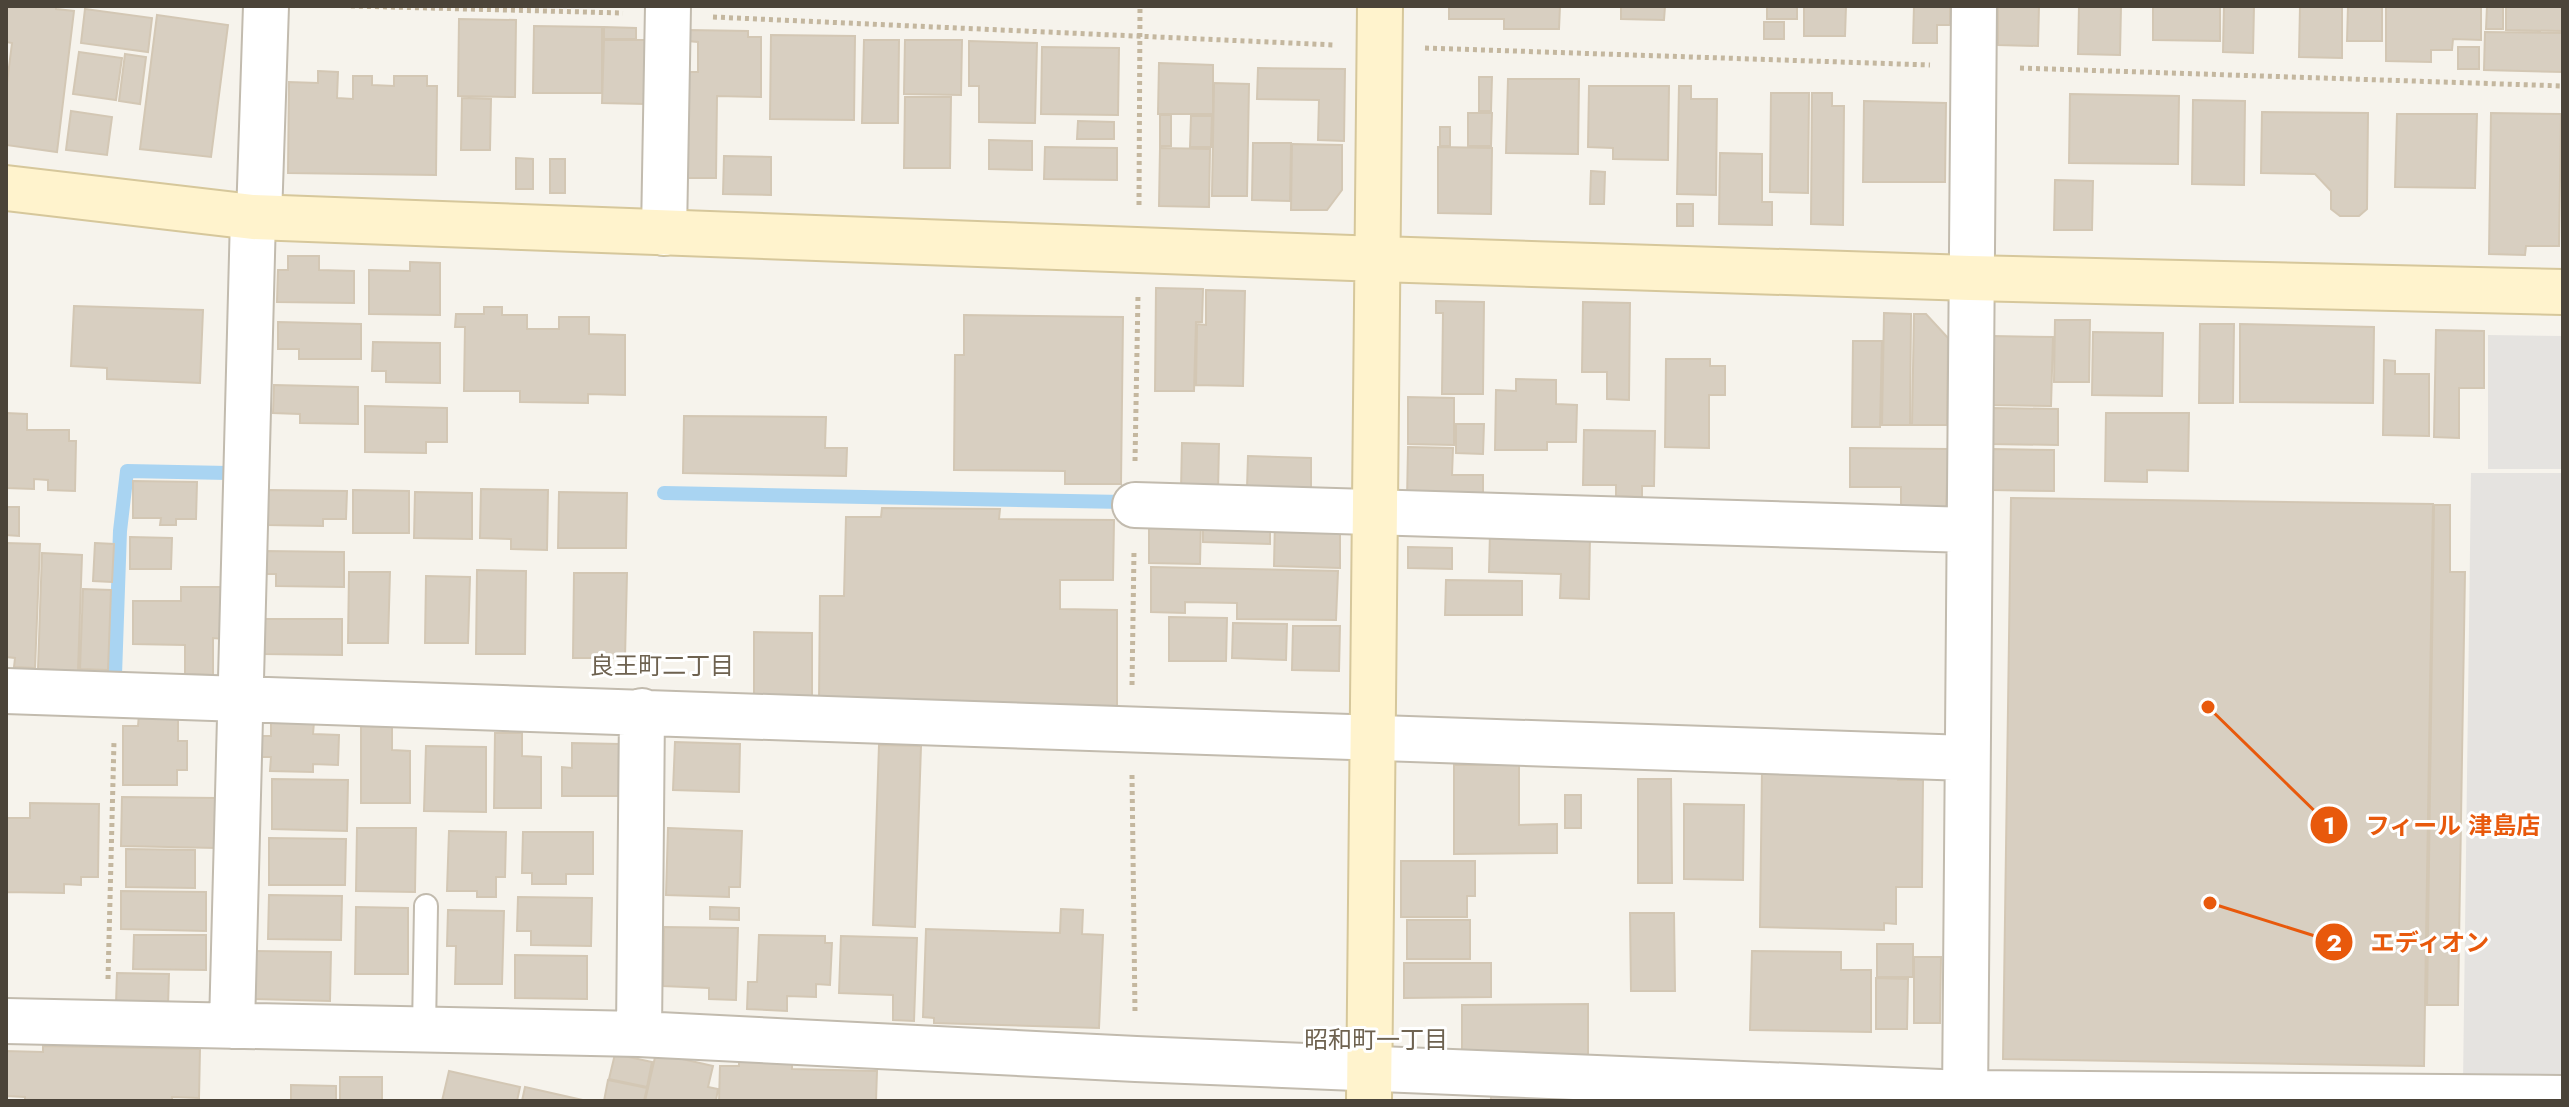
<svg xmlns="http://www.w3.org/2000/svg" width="2569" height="1107" font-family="Jost,'Noto Sans JP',sans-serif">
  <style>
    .parking { fill: #e5e3e0 }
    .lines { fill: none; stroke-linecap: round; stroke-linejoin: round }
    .stream { stroke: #a9d4f2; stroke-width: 14 }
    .building { fill: #d8cfc1; stroke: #d3c7b4; stroke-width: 2 }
    .lane-casing { stroke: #c2bbae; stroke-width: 26 }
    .street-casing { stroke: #c2bbae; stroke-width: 48 }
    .secondary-casing { stroke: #d6c79b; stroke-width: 48 }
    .path { stroke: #c4b79f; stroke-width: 5; stroke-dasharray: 4 4; stroke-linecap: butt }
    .lane { stroke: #fff; stroke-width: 22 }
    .street { stroke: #fff; stroke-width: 44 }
    .secondary { stroke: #fff3cd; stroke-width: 44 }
    .labels { text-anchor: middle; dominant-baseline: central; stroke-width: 6; stroke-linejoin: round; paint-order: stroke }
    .neighbourhood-label { font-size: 24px; fill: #6e6250; stroke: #fff }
    .leader { fill: none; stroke: #e8590c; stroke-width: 3 }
    .callout-dot { fill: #e8590c; stroke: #fff; stroke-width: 3 }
    .mark-label { font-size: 24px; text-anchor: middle; font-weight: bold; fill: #fff }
    .callout-label { font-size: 24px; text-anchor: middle; font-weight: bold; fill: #e8590c; stroke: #fff; stroke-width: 6; stroke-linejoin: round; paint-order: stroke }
  </style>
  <rect width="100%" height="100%" fill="#f6f3ec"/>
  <!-- parking -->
  <path class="parking" d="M2488 335 2563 336V469H2488Z
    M2471 473H2563V1083H2463Z"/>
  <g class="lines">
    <!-- stream -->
    <path class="stream" d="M664 493 1124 502
      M115 675 120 531 127 471 228 473"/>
  </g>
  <!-- building -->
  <path class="building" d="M6 6H56V9L74 11 57 152 6 145V91L12 43 6 42Z
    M1449 6H1560L1559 29H1504V19H1449Z
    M1621 6H1665L1664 20 1621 19Z
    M1767 6H1797V19H1767Z
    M1804 6H1846L1845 36H1804Z
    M1914 6H1950V25H1937V43H1913Z
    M1998 6H2039L2038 46 1998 45Z
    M2079 6H2121L2120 55 2078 54Z
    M2153 6H2220V41L2153 40Z
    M2224 6H2254L2253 53 2223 52Z
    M2300 6H2342V58L2299 57Z
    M2348 6H2382V41H2347Z
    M2386 6H2481V40L2453 39 2452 50H2431V62L2386 61Z
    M2487 6H2503V29H2486Z
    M2506 6H2563V31L2506 30Z
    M85 9 152 18 148 52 81 43Z
    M157 15 228 25 211 157 140 149Z
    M459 19 516 20 515 97 458 96Z
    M1764 22H1784V39H1764Z
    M534 26 602 27V93H533Z
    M604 27 636 28V39H604Z
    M688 30 748 31V37H761V97L717 96 716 178H685L686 72H698V42L688 41Z
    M2485 32 2563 33V72L2484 70Z
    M771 35 855 36 854 120 770 119Z
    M604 40H646L645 104 602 103Z
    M864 40H899L898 123H862Z
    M905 40H962L961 95 904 94Z
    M969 41 1037 43 1035 123 979 122V86H969Z
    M1042 47 1119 48 1118 115 1041 114Z
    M2458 47H2479V69H2458Z
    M79 52 122 58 116 100 73 94Z
    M125 54 146 57 140 104 119 101Z
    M1159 63 1213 65V114H1158Z
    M1258 68 1345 69 1344 141 1318 140 1319 100 1257 99Z
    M318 71 338 72 337 98 353 99V76H372V85L394 86V76H427V86H437L436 175 288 173 289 82 318 83Z
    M1479 77H1492L1491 111H1479Z
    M1508 79H1579L1578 154 1506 153Z
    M1214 83 1249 84 1247 196H1212Z
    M1589 86H1669L1668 160 1613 159V148L1588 147Z
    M1679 86H1691V99H1717L1716 195 1677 194Z
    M1771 93H1809L1808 193 1770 192Z
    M1812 93H1832V106H1844L1843 225 1811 224Z
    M2070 94 2179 96 2178 164 2069 163Z
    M905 97H951L950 168H904Z
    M462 98 491 99 490 150H461Z
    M2193 100 2245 101 2244 185 2192 184Z
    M1864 101 1946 103 1945 182H1863Z
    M71 111 112 117 107 155 66 150Z
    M2262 112 2368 113 2367 209 2359 216H2340L2331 209V191L2315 174 2261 173Z
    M1468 113H1492L1491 146H1468Z
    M2491 113 2561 114 2559 246H2526L2525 255 2489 254Z
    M2397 114H2477L2475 188 2395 187Z
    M1160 115H1171V146H1160Z
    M1191 116H1212L1211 147H1190Z
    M1078 121 1114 122V139H1077Z
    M1440 127H1450V146H1440Z
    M989 140 1032 141V170L989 169Z
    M1253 143H1291L1290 201 1252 200Z
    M1292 144 1342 145V190L1327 210H1291Z
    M1045 147 1117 148V180L1044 179Z
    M1438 147 1492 148 1491 214 1438 213Z
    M1160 148 1210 149 1209 207 1159 206Z
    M1720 153 1762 154V202H1772V225L1719 224Z
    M724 156 771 157V195L723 194Z
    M516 158 533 159V189H516Z
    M550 159H565V193H550Z
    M1591 171 1605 172 1604 204H1590Z
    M2055 180 2093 181 2092 230H2054Z
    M1677 204H1693V226H1677Z
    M288 256H319V270L354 271V303L277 302 278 270H288Z
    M410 262 440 263V315L369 314V270L410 271Z
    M1156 288 1203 289 1202 322H1196L1194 391H1155Z
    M1206 290 1245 291 1243 386 1196 385 1197 324 1206 325Z
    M1436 301 1484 302 1483 394H1442L1443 313H1436Z
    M1583 302 1630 303 1629 400 1607 399V372H1582Z
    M74 306 203 310 200 383 107 379V368L71 366Z
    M484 307H502V315H527V329H559V317H589V334L625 335V395L588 394V403L520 402V391H464L465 327H455L456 314H484Z
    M1884 313 1911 314 1910 425H1882Z
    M1914 314H1926L1948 338 1947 425H1912Z
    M964 315 1123 317 1121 484H1065V471L954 470 955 355H964Z
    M2055 320H2090L2089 382H2054Z
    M278 322 361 324V359H299V349H278Z
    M2200 324H2234L2233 403H2199Z
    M2240 324 2374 327 2373 403 2240 402Z
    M2436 330 2484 331V388H2459V438L2434 437Z
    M2093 332 2163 333 2162 396 2092 395Z
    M1992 336 2053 337 2051 406 1992 405Z
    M1853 341H1882L1880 427H1852Z
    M373 342 440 343V383L386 382V371H372Z
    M1666 359H1710V366H1725V395H1709V448L1665 447Z
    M2384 360 2395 361V374H2429V436L2383 435Z
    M1516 379 1556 380V404L1577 405 1576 442H1547V450H1495L1496 390 1516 391Z
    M274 385 358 387V424L300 423V414L273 413Z
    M1408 397 1454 398V445L1408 444Z
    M365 406 447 408V442H426V453L365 452Z
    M1991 408 2058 409V445L1991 444Z
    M6 413 27 414V430H69V441H76L75 491 48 490V480L34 479V489L6 488Z
    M2106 413H2189L2188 471 2147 470V482L2105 481Z
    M684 416 826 417 825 448H847L846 476 683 473Z
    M1456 424H1484L1483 454 1456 453Z
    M1584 430 1655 431 1654 486H1642V497L1616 496V485H1583Z
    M1182 443 1219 444 1218 491 1181 490Z
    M1408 447 1453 448 1452 475H1483V502L1407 501Z
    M1850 448 1948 449 1946 512 1901 511V487H1850Z
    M1992 449 2054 450V491L1992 490Z
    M1248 456 1311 458V490L1247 488Z
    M133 481 197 482 196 519H176V525H160L161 518H133Z
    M481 489 548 490 547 550 511 549V539L480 538Z
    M267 490 347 491 346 519H323V526L267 525Z
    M353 490 409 491V533H353Z
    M415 492 472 493V539L414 538Z
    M559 492 627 493 626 548H558Z
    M2011 498 2433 504 2424 1066 2003 1059Z
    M2434 505H2450V572H2465L2458 1005H2427Z
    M6 507H19V536L6 535Z
    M882 508 1000 509 999 519 1114 520 1113 580H1060V609L1117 610V706L819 702 820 596H844L846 517H881Z
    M1149 517 1201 518 1200 564 1149 563Z
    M1203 517 1270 519V544L1203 542Z
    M1275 520 1340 522V568L1274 566Z
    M1490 533 1590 535 1589 599 1560 598 1561 574 1489 572Z
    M130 537 172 538 171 569H130Z
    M6 543 40 544 35 668 14 667 15 658 6 657Z
    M95 543 114 544 112 582 93 581Z
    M1408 547 1452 548V569L1408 568Z
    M265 551 344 552V587L276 586V574H264Z
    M42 553 82 555 78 671 38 669Z
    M1151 567 1338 571 1336 620 1237 619V603L1185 602V613L1151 612Z
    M477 570 526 571 525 654H476Z
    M349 572H390L388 643H348Z
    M574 573H627L625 658H573Z
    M426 576 470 577 468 643H425Z
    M1446 580 1522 581V615H1445Z
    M181 587H224L223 639 213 638V675L185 674V645L133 644V601H181Z
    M83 589 111 590 108 670 80 669Z
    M1169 617 1227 618 1226 661H1169Z
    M263 619H342V655L262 654Z
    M1233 623 1287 624 1286 660 1232 658Z
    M1293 626H1340L1339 671 1292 670Z
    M754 632 812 633V698L754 697Z
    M139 714H178V741H187V770H177V785H123V726H138Z
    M271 722H314L313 734 339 735 338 765 313 764V772L270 771 271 757H257V736H271Z
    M361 726 392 727V750L410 751V803H361Z
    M495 733H522V756L541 757V808H494Z
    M675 742 740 744 739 792 673 790Z
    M572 743 619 744 618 796H562V767L572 768Z
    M879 745 921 746 915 927 873 925Z
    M426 746 486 747V812L424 811Z
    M1454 765H1519V825L1557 824V853L1454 854Z
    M1762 769 1898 771V780H1923L1922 887H1896V924L1884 923V930L1760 927Z
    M272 779 348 780 347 831 272 829Z
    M1638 779H1671L1672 883H1638Z
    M1565 795H1581V828H1565Z
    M122 797 217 798 216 848 121 846Z
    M30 803 99 804 98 877H81V885L64 884V893L7 892 6 899V818H30Z
    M1684 804 1744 805 1743 880 1684 879Z
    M357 828H416L415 892 356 891Z
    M668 828 742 831 740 887H729V897L666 895Z
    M449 831 506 832 505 877H496V897H477V891H447Z
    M523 832H593V874H566V884H532V873H522Z
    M269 838 346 839 345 885H269Z
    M126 849 195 850V888L126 887Z
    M1401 861H1475V896H1467V917H1401Z
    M121 891 206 892V931L121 929Z
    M269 895 342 896 341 940 268 939Z
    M518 897 592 898 591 946 531 945V931H517Z
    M356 907 408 908V974H355Z
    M710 907 739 908V920L710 919Z
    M1061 909 1083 910 1082 934 1103 935 1099 1028 934 1023V1018L923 1017 926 929 1060 933Z
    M448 910 504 911 502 984H455L456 946H447Z
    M1630 913H1674L1675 991H1631Z
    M1407 920H1470V959H1407Z
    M664 927 738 928 736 1000 709 999V988L663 986Z
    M134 935H206V970L133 969Z
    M759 935 825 936V943H832L830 985 816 984V997L787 996V1011L747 1009 748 982H757Z
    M841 936 917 938 914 1021 893 1020V995L839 993Z
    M1877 944H1913V977H1877Z
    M253 951 331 952 330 1001 252 999Z
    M1752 951 1841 952V970H1871V1032L1750 1030Z
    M515 955 587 956V999L515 998Z
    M1914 957H1941L1940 1023H1914Z
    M1404 963H1491V997L1404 998Z
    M117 973 169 974 168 1005 116 1004Z
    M1876 978 1908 979 1907 1029H1876Z
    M1588 1004V1064L1462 1065V1005Z
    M43 1046 200 1049 199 1098 172 1097V1101H25V1097L6 1096V1051L43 1052Z
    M656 1053 713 1066 708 1087 718 1089 716 1101H645Z
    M615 1054 652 1062 647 1087 609 1079Z
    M739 1059 792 1060V1069L877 1071 876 1101H719L720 1066H739Z
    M449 1071 520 1087 517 1101H442Z
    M340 1077H382V1101H340Z
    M608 1080 647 1088 644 1101H604Z
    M291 1085 336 1086V1101H291Z
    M525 1087 587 1101H522Z
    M1491 1096H1530V1101H1491Z"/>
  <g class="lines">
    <!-- lane casing -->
    <g class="lane-casing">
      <path id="lane" d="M424 1030 426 906"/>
    </g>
    <!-- street casing -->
    <g class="street-casing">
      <path id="street" d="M259 217 266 6
        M664 233 668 6
        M1135 505 1969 530
        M6 691 1967 758
        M6 1021 639 1034 1136 1059 1965 1093 2563 1098
        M232 1026 253 217
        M639 1034 642 711
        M1965 1101 1974 6"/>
    </g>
    <!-- secondary casing -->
    <g class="secondary-casing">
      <path id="secondary" d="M6 188 253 217 1379 259 1970 278 2563 292
        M1369 1101 1380 6"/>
    </g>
    <!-- path -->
    <path class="path" d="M351 6 623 13
      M713 17 1335 45
      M1425 48 1930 65
      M2020 68 2563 86
      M1139 205 1140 6
      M1135 461 1138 295
      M1132 685 1134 551
      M1132 775 1135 1013
      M108 979 114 741"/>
    <!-- lane -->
    <use href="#lane" class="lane"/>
    <!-- street -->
    <use href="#street" class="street"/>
    <!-- secondary -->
    <use href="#secondary" class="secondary"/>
  </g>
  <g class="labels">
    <!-- neighbourhood labels -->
    <g class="neighbourhood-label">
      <text x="662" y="665">良王町二丁目</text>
      <text x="1376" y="1039">昭和町一丁目</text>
    </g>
  </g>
  <!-- callouts -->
  <path class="leader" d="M2208 707L2329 825M2210 903L2334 942"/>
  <g class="callout-dot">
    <circle cx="2208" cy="707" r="8"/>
    <circle cx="2210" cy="903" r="8"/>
    <circle cx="2329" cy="825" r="20"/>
    <circle cx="2334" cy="942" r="20"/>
  </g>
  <g class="mark-label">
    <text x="2329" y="834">1</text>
    <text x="2334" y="951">2</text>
  </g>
  <g class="callout-label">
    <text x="2453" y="834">フィール 津島店</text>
    <text x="2430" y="951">エディオン</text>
  </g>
  <!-- border -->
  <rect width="2569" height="1107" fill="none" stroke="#4b4439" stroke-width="16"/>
</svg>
